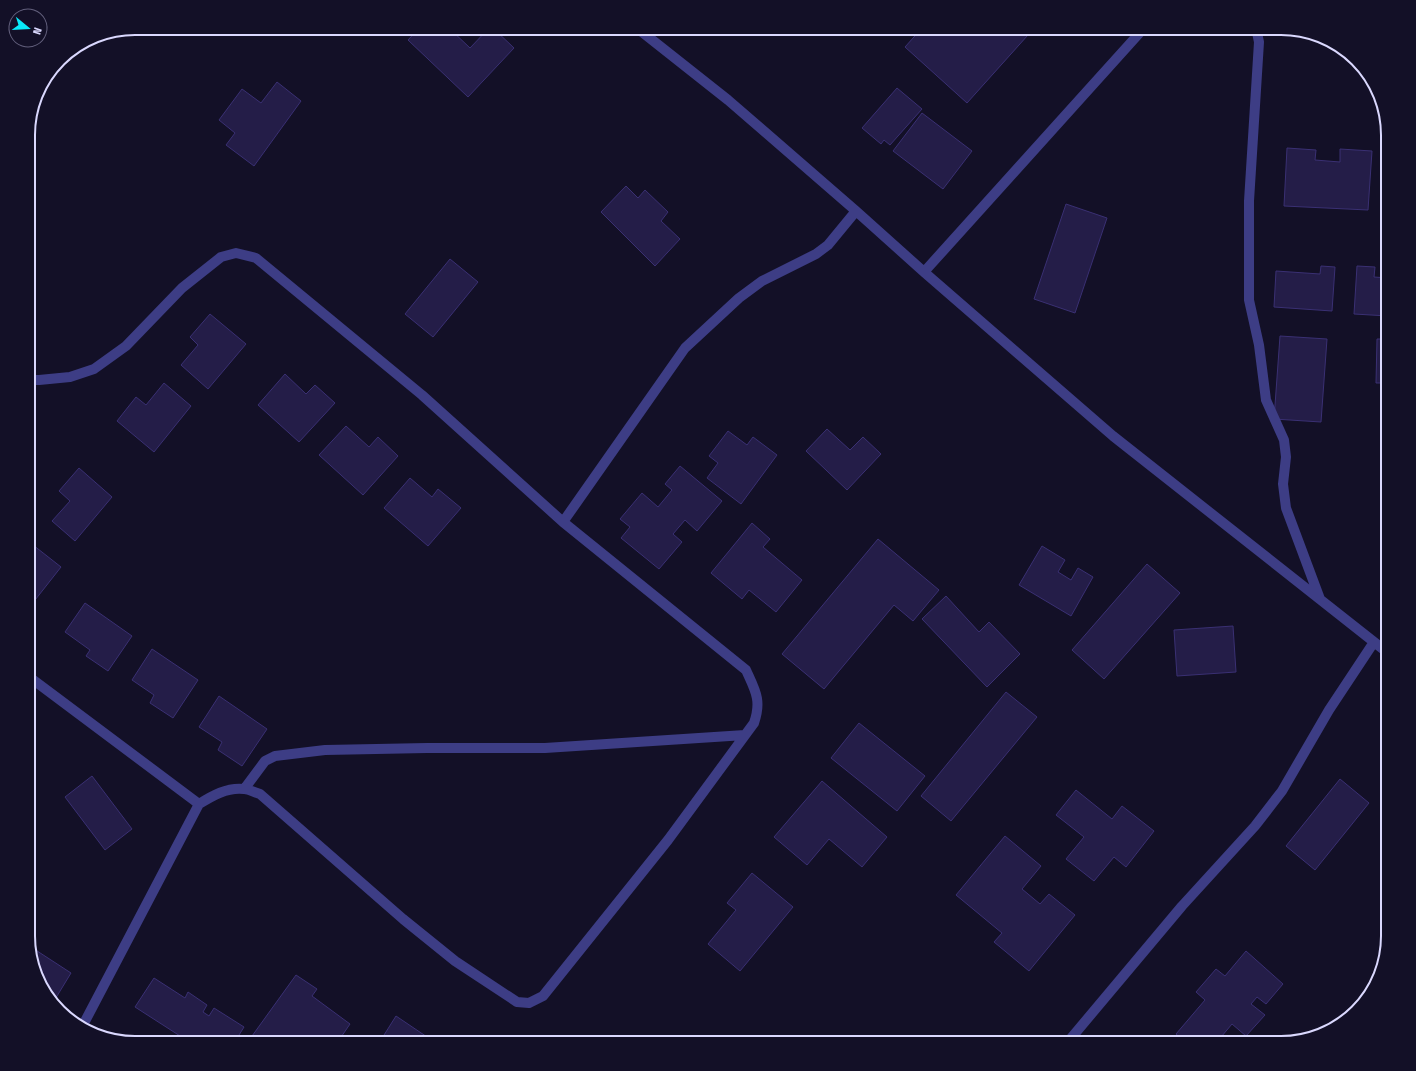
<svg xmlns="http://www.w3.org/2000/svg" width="1416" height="1071" font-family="'Fira Sans Condensed',sans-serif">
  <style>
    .building { fill: #241d48; stroke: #3a3073 }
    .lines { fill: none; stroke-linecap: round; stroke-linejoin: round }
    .street { stroke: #3d3d85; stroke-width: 10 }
    .rim { fill: none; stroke: #dad8fe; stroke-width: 2 }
  </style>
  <rect width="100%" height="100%" fill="#131027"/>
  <!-- building -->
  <path class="building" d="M419 28H449L470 48 489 28H493L514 48 468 97 408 40Z
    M922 28H1019L1028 35 967 103 905 47Z
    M277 82 301 101 254 166 226 145 235 133 219 120 242 89 261 103Z
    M897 88 922 109 890 145 884 140 881 144 862 128Z
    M922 113 972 151 943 189 893 151Z
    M1287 148 1316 150 1315 160 1340 162V149L1372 151 1368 210 1284 206Z
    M626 186 638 198 645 190 668 212 661 221 680 239 655 266 601 212Z
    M1066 204 1107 218 1075 313 1034 299Z
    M450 259 478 282 433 337 405 314Z
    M1321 266 1335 267 1332 311 1274 307 1276 271 1320 274Z
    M1357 266 1375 267 1374 277 1388 278V316L1354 314Z
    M210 314 246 344 208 389 181 365 198 345 190 337Z
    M1280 336 1327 339 1321 422 1274 419Z
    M1377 339H1388V383H1376Z
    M285 374 306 394 315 385 335 403 299 442 258 405Z
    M164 383 191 406 154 452 117 421 136 397 146 405Z
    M346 426 369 447 378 437 398 456 363 495 319 455Z
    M827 429 850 450 863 437 881 454 847 490 806 451Z
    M728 431 747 445 753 437 777 455 741 504 707 478 718 463 709 456Z
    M680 466 722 501 697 531 685 520 673 534 682 542 659 569 621 538 630 527 620 519 642 493 658 507 672 490 665 484Z
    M79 468 112 497 75 541 52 521 70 501 59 491Z
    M410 478 432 497 438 489 461 508 428 546 384 508Z
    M752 523 770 539 763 547 802 580 776 612 749 590 742 599 711 573Z
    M878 539 939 590 913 621 894 605 824 689 782 654Z
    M33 545 61 567 28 609V552Z
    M1042 546 1065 560 1058 572 1071 580 1078 568 1093 577 1071 616 1019 585Z
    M1147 564 1180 593 1104 679 1072 650Z
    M946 596 979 632 989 622 1020 654 987 687 922 619Z
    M85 603 132 636 108 671 86 656 90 650 65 632Z
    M1233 626 1236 672 1177 676 1174 630Z
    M152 649 198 680 173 718 150 703 154 695 132 680Z
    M1006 692 1037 717 951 821 921 796Z
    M219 696 267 729 242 766 218 750 222 742 199 727Z
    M859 723 925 776 897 811 831 758Z
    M92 776 132 829 105 850 65 797Z
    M1340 779 1369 803 1315 870 1286 846Z
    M822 781 887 837 862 867 829 839 807 865 774 837Z
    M1076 790 1112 819 1122 806 1154 831 1126 867 1114 857 1094 881 1066 859 1084 837 1056 815Z
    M1005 836 1041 866 1022 889 1040 904 1049 894 1075 915 1029 971 994 942 1002 933 956 895Z
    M752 873 793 907 740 971 708 944 736 910 727 903Z
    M31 947 71 973 54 1001 39 983 30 948Z
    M1246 951 1283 984 1266 1004 1257 997 1251 1004 1265 1015 1246 1036 1232 1024 1216 1043H1186L1176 1034 1205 1000 1196 992 1216 969 1225 976Z
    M296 975 317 989 312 996 350 1024 337 1043H334L329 1039 326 1043H247Z
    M154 978 185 998 188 992 207 1005 203 1012 209 1016 214 1008 244 1027 234 1043H191L135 1007Z
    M396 1016 436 1043H379Z"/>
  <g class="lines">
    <!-- street -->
    <path class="street" d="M637 28 728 100 856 211 924 272 1113 436 1388 653
      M1256 28 1259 42 1249 201V300L1259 345 1266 400 1284 440 1286 457 1283 484 1286 508 1320 599
      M924 272 1144 28
      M28 380H39L70 377 94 369 126 346 182 288 221 257 236 253 256 258 422 395 563 522 746 670C755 690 762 700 754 723L668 840 543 996 529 1003 517 1002 455 961 403 919 260 794C255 793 249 789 244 789 227 787 212 796 199 804L82 1027
      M563 522 685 348 739 298 762 281 816 254 828 245 856 211
      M28 676 199 804
      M245 788 265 761 275 756 325 750 427 748H545L745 735
      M1067 1043 1182 906 1255 826 1282 791 1329 710 1374 642"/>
  </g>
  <!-- crop -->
  <path d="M0 0H1416V1071H0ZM135 35H1281A100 100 0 0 1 1381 135V936A100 100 0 0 1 1281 1036H135A100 100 0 0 1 35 936V135A100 100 0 0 1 135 35Z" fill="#131027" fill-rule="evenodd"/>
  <path class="rim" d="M135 35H1281A100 100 0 0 1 1381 135V936A100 100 0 0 1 1281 1036H135A100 100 0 0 1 35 936V135A100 100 0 0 1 135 35Z"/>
  <!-- north arrow -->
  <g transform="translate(28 28) rotate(108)"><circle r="19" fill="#131027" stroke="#63607d"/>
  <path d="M0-3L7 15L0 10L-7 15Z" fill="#09eaf8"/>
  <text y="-6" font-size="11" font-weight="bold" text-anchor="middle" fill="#dad8fe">N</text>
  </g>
</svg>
